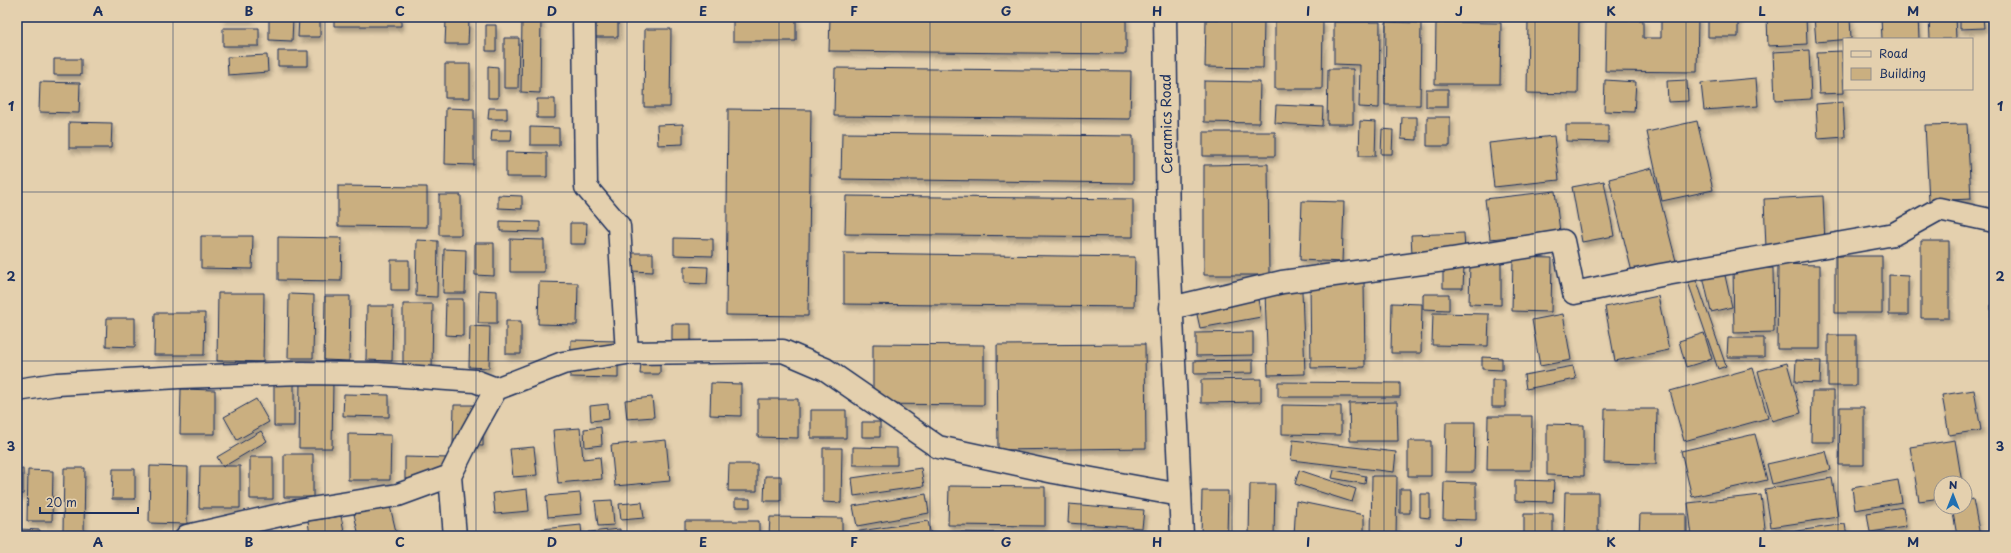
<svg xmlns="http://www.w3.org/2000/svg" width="2011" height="553" font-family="'Playpen Sans',sans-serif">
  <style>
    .building { fill: #caaf80; stroke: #1b2f5e; filter: url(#shadow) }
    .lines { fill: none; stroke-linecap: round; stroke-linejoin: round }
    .minor-casing { stroke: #1b2f5e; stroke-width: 25 }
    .tertiary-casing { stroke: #1b2f5e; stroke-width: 25 }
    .minor { stroke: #e4d0ae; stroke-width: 22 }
    .tertiary { stroke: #e4d0ae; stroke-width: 22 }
    .grid { fill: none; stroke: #1b2f5e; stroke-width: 1; stroke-opacity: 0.55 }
    .labels { text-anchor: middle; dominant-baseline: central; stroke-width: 3; stroke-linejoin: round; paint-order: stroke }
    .street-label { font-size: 14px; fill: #1b2f5e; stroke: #e4d0ae }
    .neatline { fill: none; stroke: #1b2f5e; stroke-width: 1.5 }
    .grid-label { font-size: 13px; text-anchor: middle; font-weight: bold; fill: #1b2f5e }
  </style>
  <defs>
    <filter id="shadow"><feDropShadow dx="2.5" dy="4.5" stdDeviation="2" flood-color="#0004"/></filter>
  </defs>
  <rect width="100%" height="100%" fill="#e4d0ae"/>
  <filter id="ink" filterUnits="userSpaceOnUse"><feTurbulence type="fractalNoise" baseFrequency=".025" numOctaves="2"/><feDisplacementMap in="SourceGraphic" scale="8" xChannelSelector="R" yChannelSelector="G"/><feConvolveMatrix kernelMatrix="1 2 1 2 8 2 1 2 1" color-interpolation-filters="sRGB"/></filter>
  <g filter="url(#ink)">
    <!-- building -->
    <path class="building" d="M222 17H251V19H222Z
      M269 17H293L292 41 269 40Z
      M299 17H320V37H298Z
      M334 17H401V26H334Z
      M522 17H541L540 93 521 92Z
      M595 17H618V37H595Z
      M733 17H796V41H733Z
      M830 17H1126V54L829 51Z
      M1528 17 1579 18 1578 94 1527 93Z
      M1661 17H1698L1697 72 1605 71 1606 20H1643V38H1661Z
      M1708 17H1738V37H1708Z
      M1767 17H1806L1807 44 1768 46Z
      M1814 17H1850L1851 39 1816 42Z
      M1881 17H1918L1919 39H1882Z
      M1929 17H1955L1956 39H1930Z
      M1960 17H1983L1984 28 1960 29Z
      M1206 19 1264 20 1263 68 1205 67Z
      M446 20H469L468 44H445Z
      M1275 20 1323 21 1322 89H1275Z
      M1334 22H1380L1379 108 1359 107 1360 65 1334 64Z
      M1386 22 1421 23 1420 105H1385Z
      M1436 22 1501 23 1500 84H1435Z
      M486 25H496V51H486Z
      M223 28H259V46H223Z
      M645 29H671L670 107H644Z
      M504 38H519L518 88H504Z
      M1809 50 1811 99 1775 101 1773 52Z
      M278 51H308V66H278Z
      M1842 51 1844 93 1819 94 1817 52Z
      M267 55 268 72 228 75 227 57Z
      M54 59H81V75H54Z
      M445 64H470V98H445Z
      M488 66 498 67V98H488Z
      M835 68 1131 71 1130 119 834 116Z
      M1328 69H1353V124H1327Z
      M1756 78 1758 106 1704 110 1701 83Z
      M1605 80 1636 82 1634 112 1604 111Z
      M1687 80 1688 101 1668 102 1667 81Z
      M1204 81 1260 82 1259 123 1204 122Z
      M40 82 80 83 79 113 39 112Z
      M1426 89H1448V107H1426Z
      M537 99H555V118H537Z
      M1843 102 1845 137 1818 139 1816 104Z
      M1276 105 1323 107 1322 126 1275 123Z
      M446 108 474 109V165L445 164Z
      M489 108H507V119H488Z
      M728 109 811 110 808 316 726 315Z
      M1402 117H1417V140L1401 139Z
      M1427 117H1450V146H1427Z
      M1360 121 1376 122 1375 156H1359Z
      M1697 121 1713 190 1662 201 1647 132Z
      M69 122 112 123 111 148H69Z
      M683 124V144L658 145 657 125Z
      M1967 124 1971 199 1929 201 1925 125Z
      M1566 125H1608V142L1566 141Z
      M530 127 559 128V145H530Z
      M1382 129 1393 130 1392 154H1381Z
      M492 130H512L511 141H491Z
      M1203 132H1275V156H1203Z
      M842 133 1133 136V183L841 179Z
      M1554 136 1559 180 1494 187 1489 143Z
      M506 152 547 153V177H506Z
      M1268 164 1269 275H1204V165Z
      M1652 168 1676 261 1632 272 1609 179Z
      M1604 181 1614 236 1582 242 1572 187Z
      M338 186 427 187V227L338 226Z
      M1555 191 1560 232 1490 239 1485 199Z
      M439 195H461V235H439Z
      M498 195 522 196V209L498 208Z
      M846 196 1133 199V237L845 234Z
      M1823 196 1825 245 1766 248 1764 199Z
      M1302 201 1344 202 1342 262 1300 260Z
      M500 221 540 222V232L500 231Z
      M570 223H587L586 244H570Z
      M1464 233 1465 253 1412 254 1411 235Z
      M201 236H253L252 269 201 268Z
      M278 237 342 238 341 281 278 280Z
      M674 238 713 239V256L674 255Z
      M510 239 544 240V272H510Z
      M417 240 438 241 437 297 416 296Z
      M1921 241H1949V318H1921Z
      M475 243H494V276L475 275Z
      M444 249 466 250 465 293H443Z
      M632 253H653V272L632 271Z
      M844 253 1135 257 1134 307 844 304Z
      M1835 256H1882V313H1835Z
      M1513 257 1552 258 1551 312 1512 311Z
      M391 260H409V290H391Z
      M1470 262H1501V305L1469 304Z
      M1778 264 1820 265V349H1777Z
      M684 266 708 267 707 284 684 283Z
      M1443 266H1464L1463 288H1443Z
      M1773 268 1774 332 1734 333 1733 269Z
      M1724 271 1732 307 1711 312 1703 276Z
      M1889 275 1908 276V315H1889Z
      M1695 276 1726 366 1718 369 1687 279Z
      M539 282 578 283 577 325 538 324Z
      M1364 282 1365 367 1311 368 1310 283Z
      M479 290 497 291V323H478Z
      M1302 291 1305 374 1268 375 1265 292Z
      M218 293H264L263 362 217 361Z
      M289 294 314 295 313 358H288Z
      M1423 294H1449V310L1423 309Z
      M325 296H350L349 361 324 360Z
      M1658 296 1669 350 1615 361 1605 307Z
      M446 299H463V336L445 335Z
      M1258 299 1261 317 1200 328 1196 310Z
      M1392 303 1422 304 1421 353H1391Z
      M403 304H433L432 368H403Z
      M1991 305H1994V370H1992Z
      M367 306H393L392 361 366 360Z
      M155 313H205L204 355H154Z
      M1433 313 1489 314 1488 346 1432 345Z
      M1563 314 1571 360 1540 366 1532 320Z
      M107 318H135V347L106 346Z
      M506 321H521V354H506Z
      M672 324H691V342H672Z
      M470 326 490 327 489 368 469 367Z
      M1253 332V355L1196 356V333Z
      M1704 333 1712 359 1686 367 1679 341Z
      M1828 335H1856V386H1828Z
      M1728 338H1764V357H1727Z
      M571 340 618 341V378L570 377Z
      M873 344 984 345V405L873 404Z
      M1145 344 1146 448 998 450 997 345Z
      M1482 357 1502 358V370L1482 369Z
      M1253 360V373L1194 374V361Z
      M1796 360 1821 361 1820 383 1795 382Z
      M641 363H660V374H640Z
      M1787 363 1801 413 1772 421 1758 371Z
      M1573 366 1576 379 1526 389 1524 375Z
      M1753 368 1768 418 1684 441 1670 391Z
      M1261 379V402L1201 403V380Z
      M300 380 333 381 332 448H299Z
      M1492 380H1505V407H1492Z
      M274 381 294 382V426H274Z
      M1278 382 1400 383V397H1278Z
      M711 383 741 384V416L710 415Z
      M181 389 215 390V434H180Z
      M1974 390 1981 430 1949 435 1942 395Z
      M1812 391H1834V442H1811Z
      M344 394 389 395V417L343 416Z
      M652 397 654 417 627 419 625 400Z
      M256 399 269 422 237 440 224 417Z
      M758 399H798V438L758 437Z
      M1397 402 1398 441H1350L1349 403Z
      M608 404 609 419 591 421 590 406Z
      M454 405H483V446L453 445Z
      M1282 405 1341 406V435L1282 434Z
      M1840 407H1864V465H1839Z
      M1605 409H1657L1656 464 1604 463Z
      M811 410H846V438H811Z
      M1488 416H1532L1531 470H1487Z
      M862 422H880V437H862Z
      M1446 422H1475L1474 472H1445Z
      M1547 424 1584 425V476L1547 475Z
      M601 427 602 445 585 447 584 429Z
      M580 428 583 459 600 457 602 479 558 483 553 430Z
      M261 431 267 441 223 467 217 457Z
      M348 434 391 435 390 480H348Z
      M1755 434 1767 480 1692 497 1681 451Z
      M666 440 670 481 615 486 611 445Z
      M1293 440 1396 452 1394 472 1291 460Z
      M1955 440 1962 483H1941V498L1919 501 1910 447Z
      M1408 441H1431V476H1408Z
      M534 447 537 475 513 477 510 449Z
      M853 447 897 448V465H853Z
      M823 448H842L841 503 823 502Z
      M1826 451 1831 470 1772 484 1767 464Z
      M284 454H313V497H284Z
      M250 457H273V499H250Z
      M405 457 450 458 449 480 405 479Z
      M729 464H757V491H728Z
      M150 466 188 467 187 524 149 523Z
      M200 466H240V508H199Z
      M64 468H85L84 531H63Z
      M921 468 924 486 854 496 852 478Z
      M17 469H23V494H17Z
      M113 469H135V499H112Z
      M28 470 53 471 52 521H27Z
      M1299 470 1356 489 1352 502 1295 484Z
      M1334 470 1366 476 1365 484 1332 478Z
      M765 476H781V501H764Z
      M1372 476H1397L1396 536H1371Z
      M1832 478 1838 517 1771 527 1765 489Z
      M1515 480 1554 481 1553 502 1515 501Z
      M1898 480 1902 502 1855 510 1852 488Z
      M1444 482 1476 483V520L1443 519Z
      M1250 484H1275L1274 536H1249Z
      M949 486 1045 487V526L948 525Z
      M527 489 529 511 495 514 493 493Z
      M1400 489H1410V513H1400Z
      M1202 491H1228L1227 536H1201Z
      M1565 492H1598V536H1564Z
      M580 493 582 514 548 517 546 496Z
      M926 494 929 513 857 526 853 506Z
      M1420 494H1430V518L1420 517Z
      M1761 495 1766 536H1692L1688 503Z
      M735 499H750V507H735Z
      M1973 499 1980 536H1957L1952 507H1965V501Z
      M612 500 614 525 598 526 595 501Z
      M1296 501 1364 515V536H1294Z
      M642 502 644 518 621 520 619 504Z
      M1069 504 1144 510 1142 528 1068 523Z
      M390 506 397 536H359L354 514Z
      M1903 507 1906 527 1870 532 1867 513Z
      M1524 514H1553V536H1524Z
      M1640 514H1686V536H1639Z
      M341 516 345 536H310L308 521Z
      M770 517 842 518V536H769Z
      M685 521H759V536H685Z
      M928 521 931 536H853V532Z
      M1845 524 1847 536H1770V535Z
      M581 525 582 536H543L542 529Z
      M17 529 40 530V536H17Z
      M620 529V536H589V532Z
      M513 531 514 536H492L491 533Z
      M1607 531H1627V536H1607Z
      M952 532 1043 533V536H952Z
      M656 533V536H624Z"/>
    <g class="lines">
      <!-- minor casing -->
      <g class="minor-casing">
        <path id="minor" d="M584 17 586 187 619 226 627 353
          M1171 308 1282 282 1452 259 1563 241 1574 293 1661 275 1894 234 1939 209 1994 221
          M17 390 57 384 179 377 301 373 377 374 475 381 496 389 563 363 627 353 783 351 825 369 938 447 1054 472 1180 495
          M450 476 455 536
          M187 536 298 511 398 495 450 476 471 434 496 389"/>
      </g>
      <!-- tertiary casing -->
      <g class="tertiary-casing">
        <path id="tertiary" d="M1165 17 1168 230 1182 536"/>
      </g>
      <!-- minor -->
      <use href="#minor" class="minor"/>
      <!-- tertiary -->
      <use href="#tertiary" class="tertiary"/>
    </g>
  </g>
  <!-- grid -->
  <path class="grid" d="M173 17V536M325 17V536M476 17V536M627 17V536M779 17V536M930 17V536M1081 17V536M1232 17V536M1384 17V536M1535 17V536M1686 17V536M1838 17V536M17 192H1994M17 361H1994"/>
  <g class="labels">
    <!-- street labels -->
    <g class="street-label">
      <text transform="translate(1166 124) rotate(-91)">Ceramics Road</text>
    </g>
  </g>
  <!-- margin -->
  <rect width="2011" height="553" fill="none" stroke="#e4d0ae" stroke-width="44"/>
  <!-- legend -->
  <rect x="1843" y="38" width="130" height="52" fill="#e4d0ae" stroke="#94908e"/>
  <rect x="1851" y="51" width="20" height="6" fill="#e4d0ae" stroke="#94908e"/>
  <text x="1879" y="58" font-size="12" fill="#1b2f5e">Road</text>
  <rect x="1851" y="68" width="20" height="12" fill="#caaf80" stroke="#94908e"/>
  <text x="1879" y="78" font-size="12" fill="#1b2f5e">Building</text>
  <!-- north arrow -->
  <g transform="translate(1953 495)"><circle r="19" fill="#e4d0ae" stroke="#94908e"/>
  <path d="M0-3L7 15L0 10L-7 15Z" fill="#1f6fb2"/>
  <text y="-6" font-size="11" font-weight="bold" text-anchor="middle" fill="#1b2f5e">N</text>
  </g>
  <!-- scale -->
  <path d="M40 507v6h98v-6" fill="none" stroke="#1b2f5e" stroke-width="2"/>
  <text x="46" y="507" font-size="12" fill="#1b2f5e" stroke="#e4d0ae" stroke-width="3" paint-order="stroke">20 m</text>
  <rect x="22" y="22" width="1967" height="509" class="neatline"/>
  <g class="grid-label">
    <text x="98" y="16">A</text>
    <text x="249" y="16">B</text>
    <text x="400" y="16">C</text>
    <text x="552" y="16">D</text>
    <text x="703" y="16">E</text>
    <text x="854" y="16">F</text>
    <text x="1006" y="16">G</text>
    <text x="1157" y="16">H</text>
    <text x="1308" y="16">I</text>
    <text x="1459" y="16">J</text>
    <text x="1611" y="16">K</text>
    <text x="1762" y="16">L</text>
    <text x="1913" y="16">M</text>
    <text x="11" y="111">1</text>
    <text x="2000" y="111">1</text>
    <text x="11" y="281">2</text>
    <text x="2000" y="281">2</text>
    <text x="11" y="451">3</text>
    <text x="2000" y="451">3</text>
    <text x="98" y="547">A</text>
    <text x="249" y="547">B</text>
    <text x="400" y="547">C</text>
    <text x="552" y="547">D</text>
    <text x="703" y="547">E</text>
    <text x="854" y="547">F</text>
    <text x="1006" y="547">G</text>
    <text x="1157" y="547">H</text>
    <text x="1308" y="547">I</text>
    <text x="1459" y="547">J</text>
    <text x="1611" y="547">K</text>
    <text x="1762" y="547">L</text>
    <text x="1913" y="547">M</text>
  </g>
</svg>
